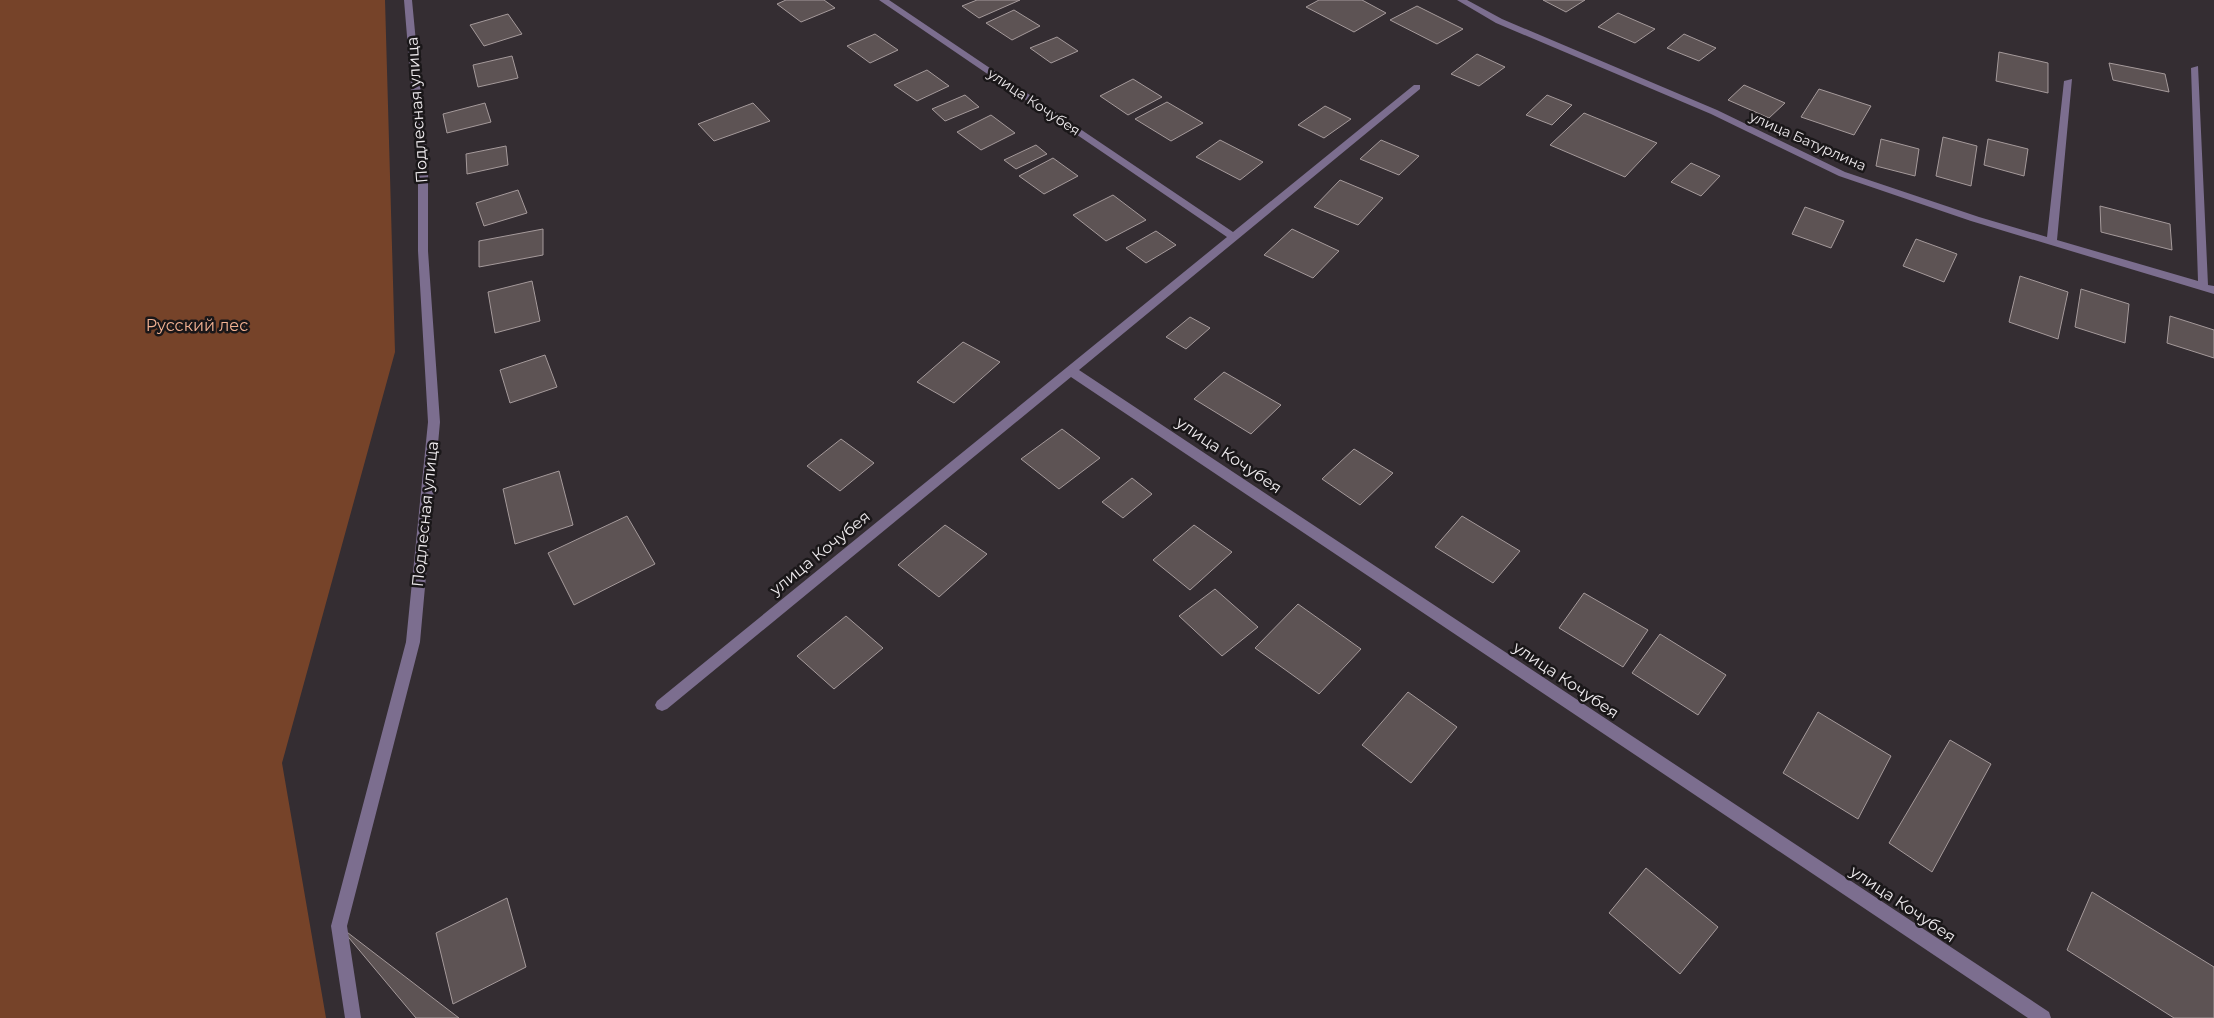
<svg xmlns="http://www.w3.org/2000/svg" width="2214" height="1018" font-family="Montserrat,sans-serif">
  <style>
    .green { fill: #764329 }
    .building { fill: #5d5354; stroke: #a59a9b }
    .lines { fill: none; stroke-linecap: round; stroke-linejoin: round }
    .minor { fill: #7c6e8f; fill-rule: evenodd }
    .labels { text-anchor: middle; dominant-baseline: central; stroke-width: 5; stroke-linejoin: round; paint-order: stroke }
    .far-street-label { font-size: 14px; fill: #efebee; stroke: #1a1719 }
    .street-label { font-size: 16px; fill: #efebee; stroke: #1a1719 }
    .park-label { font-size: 16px; fill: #f3b293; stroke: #1a1719 }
  </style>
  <rect width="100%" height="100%" fill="#342d32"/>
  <!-- green -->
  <path class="green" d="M0 0H385L395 352 282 763 326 1018H0Z"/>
  <!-- building -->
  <path class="building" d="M786 0H824L835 8 801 22 777 4Z
    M977 0H1020L979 18 962 6Z
    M1319 0H1362L1386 13 1354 32 1306 7Z
    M1543 0H1585L1566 12Z
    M1417 6 1463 29 1437 44 1390 20Z
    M1014 10 1040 26 1012 40 986 23Z
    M1618 13 1655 29 1635 43 1598 27Z
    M508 14 522 34 484 46 470 25Z
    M875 34 898 50 870 63 847 46Z
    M1684 34 1716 48 1699 61 1667 48Z
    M1057 37 1078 51 1051 63 1030 48Z
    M1999 52 2048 63V93L1996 81Z
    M1477 54 1505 67 1479 86 1451 74Z
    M512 56 518 78 478 87 473 65Z
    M2109 63 2165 74 2169 92 2113 80Z
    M927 70 949 86 917 101 894 85Z
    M1133 79 1162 97 1128 115 1100 96Z
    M1744 85 1785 103 1769 118 1728 100Z
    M1819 89 1871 106 1854 135 1801 117Z
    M965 95 979 107 945 121 932 109Z
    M1547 95 1572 105 1552 125 1526 115Z
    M1167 102 1203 123 1171 141 1135 119Z
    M485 103 491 122 447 133 443 114Z
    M753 103 770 121 714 141 698 124Z
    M1325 106 1351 119 1324 138 1298 125Z
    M1584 113 1657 143 1625 177 1550 145Z
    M991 115 1015 133 981 150 957 132Z
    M1943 137 1977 146 1971 186 1936 176Z
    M1881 139 1919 149 1915 176 1876 166Z
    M1988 139 2028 149 2024 176 1984 165Z
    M1220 140 1263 162 1240 180 1196 157Z
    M1381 140 1419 156 1399 175 1360 159Z
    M1036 145 1047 154 1016 169 1004 160Z
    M506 146 508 165 467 174 466 154Z
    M1053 158 1078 176 1044 194 1019 176Z
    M1691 163 1720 176 1701 196 1671 182Z
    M1340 180 1383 198 1358 225 1314 207Z
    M518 190 527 213 484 226 476 203Z
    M1113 195 1146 220 1106 241 1073 215Z
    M2100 206 2170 224 2172 250 2101 232Z
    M1805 207 1844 221 1831 248 1792 234Z
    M543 229V255L479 267V241Z
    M1292 229 1339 251 1313 278 1264 255Z
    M1156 231 1176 245 1146 263 1126 248Z
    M1916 239 1957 254 1944 282 1903 266Z
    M2020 276 2068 292 2058 339 2009 322Z
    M532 281 540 321 495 333 488 292Z
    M2081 289 2129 304 2125 343 2075 327Z
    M2170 316 2214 330V358L2167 343Z
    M1190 317 1210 328 1186 349 1166 337Z
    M963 342 1000 362 954 403 917 382Z
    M545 355 557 387 510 403 500 370Z
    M1224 372 1281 405 1251 434 1194 399Z
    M1062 429 1100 458 1059 489 1021 459Z
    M841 439 874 463 840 491 807 466Z
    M1354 449 1393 473 1360 505 1322 479Z
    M559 471 573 525 515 544 503 489Z
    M1132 478 1152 494 1123 518 1102 502Z
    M627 516 655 564 574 605 548 553Z
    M1462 516 1520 551 1493 583 1435 547Z
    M945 525 987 554 939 597 898 565Z
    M1194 525 1232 552 1190 590 1153 560Z
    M1215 589 1258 627 1222 656 1179 616Z
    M1584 593 1648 630 1623 667 1559 628Z
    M1298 604 1361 649 1319 694 1255 648Z
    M846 616 883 648 834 689 797 656Z
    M1660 634 1726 675 1698 715 1632 673Z
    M1408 692 1457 727 1411 783 1362 745Z
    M1818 712 1891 756 1858 819 1783 773Z
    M1950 740 1991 764 1932 872 1889 843Z
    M1646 868 1718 927 1680 974 1609 913Z
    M2092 892 2214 967V1018H2174L2067 950Z
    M507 898 526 967 453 1004 436 933Z
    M339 926 459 1018H416Z"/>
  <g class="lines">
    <!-- minor -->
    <path class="minor" d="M404 0H412L428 169V251L440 422 420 642 347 926 361 1018H345L331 926 406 642 428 422 418 251V169Z
      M879 0H889L1233 232 1414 85H1420V89L1079 370 2049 1012 2051 1018H2028L1071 377 667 709 662 711 657 709 655 705 657 701 1227 237Z
      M1457 0H1467L1502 19 1717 110 1845 172 1979 217 2047 237 2064 81 2072 79 2057 240 2198 281 2191 68 2198 66 2208 285 2214 286V294L1971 221 1839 176 1711 114 1496 23Z"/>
  </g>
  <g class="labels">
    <!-- far-street labels -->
    <g class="far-street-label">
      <text transform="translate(1034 102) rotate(34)">улица Кочубея</text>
      <text transform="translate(1808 141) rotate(24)">улица Батурлина</text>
    </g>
    <!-- street labels -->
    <g class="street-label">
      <text transform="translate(417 110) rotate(-94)">Подлесная улица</text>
      <text transform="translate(1229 455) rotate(34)">улица Кочубея</text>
      <text transform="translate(425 514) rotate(-84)">Подлесная улица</text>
      <text transform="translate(820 553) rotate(-39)">улица Кочубея</text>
      <text transform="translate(1566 680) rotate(34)">улица Кочубея</text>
      <text transform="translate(1903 904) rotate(34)">улица Кочубея</text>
    </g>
    <!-- park labels -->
    <g class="park-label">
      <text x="197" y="325">Русский лес</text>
    </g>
  </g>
</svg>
